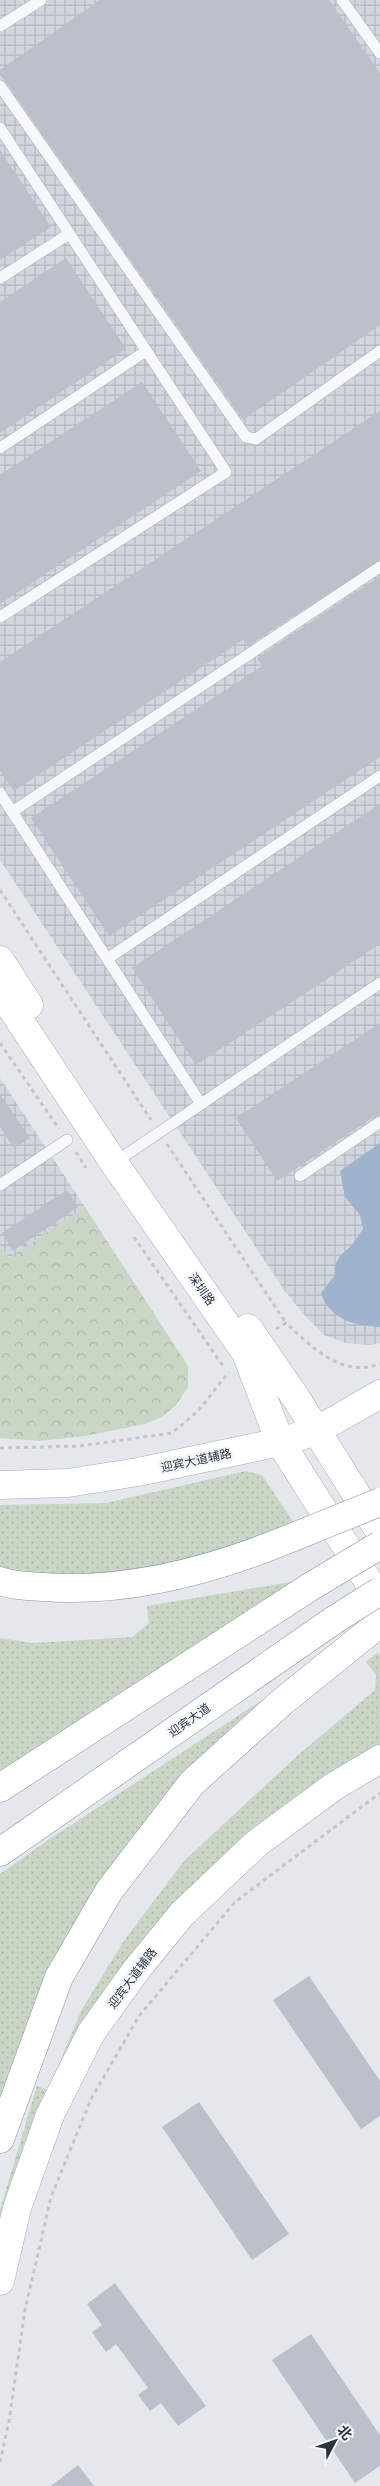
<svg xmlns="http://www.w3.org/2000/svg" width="380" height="2486" font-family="'PT Sans','Noto Sans SC',sans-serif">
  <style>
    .industrial { fill: url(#industrial-grid) }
    .grass { fill: url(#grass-dots) }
    .forest { fill: url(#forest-crowns) }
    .water { fill: #9fb4cc }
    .building { fill: #bbc0ca }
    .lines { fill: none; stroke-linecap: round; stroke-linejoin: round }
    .lane-casing { stroke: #a9aeb7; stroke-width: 12 }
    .secondary-casing { stroke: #a9aeb7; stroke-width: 29 }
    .primary-casing { stroke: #a3abb8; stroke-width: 29 }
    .highway-casing { stroke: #8b94a3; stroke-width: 29 }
    .path { stroke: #c2c5cb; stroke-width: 3; stroke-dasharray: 4 4; stroke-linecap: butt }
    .lane { stroke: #f7f8fa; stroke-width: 11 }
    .secondary { stroke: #fff; stroke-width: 28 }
    .primary { stroke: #fff; stroke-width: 28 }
    .highway { stroke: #fff; stroke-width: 28 }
    .highway-bridge-casing { stroke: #8b94a3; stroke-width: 29; stroke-linecap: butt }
    .highway-bridge { stroke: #fff; stroke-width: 28 }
    .labels { text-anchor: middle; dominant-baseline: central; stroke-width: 5; stroke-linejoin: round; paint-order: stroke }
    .street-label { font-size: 12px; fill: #2b3445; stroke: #f4f6f9 }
  </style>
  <defs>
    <pattern id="industrial-grid" width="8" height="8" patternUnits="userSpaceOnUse" patternTransform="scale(1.25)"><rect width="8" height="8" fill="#d2d6de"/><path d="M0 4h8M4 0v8" fill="none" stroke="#b4b8c0"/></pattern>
    <pattern id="grass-dots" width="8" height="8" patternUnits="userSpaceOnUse" patternTransform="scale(1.25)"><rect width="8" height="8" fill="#c9d6c5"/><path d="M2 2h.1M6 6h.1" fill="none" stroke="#adb8ab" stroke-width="1.8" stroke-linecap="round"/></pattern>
    <pattern id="forest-crowns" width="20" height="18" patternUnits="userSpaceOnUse" patternTransform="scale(1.25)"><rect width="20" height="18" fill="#c9d6c5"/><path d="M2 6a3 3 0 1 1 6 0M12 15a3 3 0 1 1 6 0" fill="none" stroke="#adb8ab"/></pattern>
  </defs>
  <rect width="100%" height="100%" fill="#e4e7ec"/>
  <!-- industrial -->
  <path class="industrial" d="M0 0H380V1343L369 1345 346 1343 324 1335 301 1311 284 1290 0 860Z
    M0 1078 85 1207 9 1258 0 1245Z"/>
  <!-- grass -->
  <path class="grass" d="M246 1471 262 1475 298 1529 218 1558 85 1583 0 1575V1505L106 1503Z
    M297 1581 0 1781V1638L32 1643 132 1637 149 1623 147 1606Z
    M378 1652 380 1655V1748L150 1936 0 2241V2210L37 2086 48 2090 81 2011 123 1942 183 1862 298 1755 375 1690 376 1675 366 1662Z
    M302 1674 112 1867 40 1987 0 2098V1874L48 1840Z"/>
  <!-- forest -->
  <path class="forest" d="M85 1207 188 1366V1387L176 1405 162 1417 145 1424 85 1436 40 1441 0 1438V1245L9 1258Z"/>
  <!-- water -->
  <path class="water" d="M380 1143V1327C354 1326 330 1319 321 1293L335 1275V1265L340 1256 352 1245 363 1229 360 1215 345 1197 340 1171Z"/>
  <!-- building -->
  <path class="building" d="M100 0H329L380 73V325L243 420 0 74V70Z
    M0 150 51 227 0 260Z
    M66 258 126 349 0 433V302Z
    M142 382 201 471 0 604V475Z
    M380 411V560L248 646 244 639 14 791 0 771V662Z
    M380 576V757L109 936 31 818 262 666 257 658Z
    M380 804V944L196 1065 132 968Z
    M380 1023V1113L277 1181 236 1118Z
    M0 1094 30 1138 14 1148 0 1127Z
    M67 1190 78 1207 13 1251 2 1233Z
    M309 1976 380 2081V2116L361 2129 273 2000Z
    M199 2102 289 2234 252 2260 162 2127Z
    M115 2283 206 2406 178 2426 161 2403 150 2411 138 2395 148 2388 116 2344 106 2352 92 2332 102 2325 87 2304Z
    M311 2334 380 2435V2466L355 2483 272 2360Z
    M78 2465 94 2486H51Z"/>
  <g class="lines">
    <!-- lane casing -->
    <g class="lane-casing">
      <path id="lane" d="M342 0 380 53
        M0 26 41 0
        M0 86 246 437 256 439 380 351
        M0 128 226 472 0 617
        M0 278 69 234
        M0 448 146 351
        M0 793 201 1104
        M12 812 380 567
        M107 959 380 776
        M114 1163 380 983
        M300 1176 380 1122
        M0 1185 67 1140"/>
    </g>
    <!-- secondary casing -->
    <g class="secondary-casing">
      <path id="secondary" d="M0 960 29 1005
        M0 991 114 1163 246 1353 280 1442 380 1600
        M248 1328 296 1398 380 1532"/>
    </g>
    <!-- primary casing -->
    <g class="primary-casing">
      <path id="primary" d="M0 1485 68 1483 138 1472 280 1442 316 1431 380 1394
        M0 2281 17 2208 50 2115 91 2033 137 1969 182 1914 256 1844 333 1787 380 1759"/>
    </g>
    <!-- highway casing -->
    <g class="highway-casing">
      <path id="highway" d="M0 1581C13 1586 28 1586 42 1587 122 1593 206 1572 281 1542
        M0 1788 310 1587
        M0 1852 334 1620
        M0 2139 59 1977 109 1891 192 1783 282 1702 380 1623"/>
    </g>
    <!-- path -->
    <path class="path" d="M0 890 151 1120
      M0 1043 59 1129
      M167 1144 286 1323
      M76 1152 86 1168
      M134 1237 225 1369
      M276 1329 286 1323C312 1347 341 1378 380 1364
      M0 1448 80 1446 172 1433 198 1411 229 1372
      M0 2462 9 2421 25 2310 51 2197 91 2099 139 2016 235 1902 380 1793"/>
    <!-- lane -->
    <use href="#lane" class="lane"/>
    <!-- secondary -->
    <use href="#secondary" class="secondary"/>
    <!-- primary -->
    <use href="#primary" class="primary"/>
    <!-- highway -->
    <use href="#highway" class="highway"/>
    <!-- highway-bridge casing -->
    <g class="highway-bridge-casing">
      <path id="highway-bridge" d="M281 1542 380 1502
        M310 1587 380 1545
        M334 1620 380 1591"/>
    </g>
    <!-- highway-bridge -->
    <use href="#highway-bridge" class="highway-bridge"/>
  </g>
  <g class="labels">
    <!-- street labels -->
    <g class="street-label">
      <text transform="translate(202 1289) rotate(55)">深圳路</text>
      <text transform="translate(196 1460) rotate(-12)">迎宾大道辅路</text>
      <text transform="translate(189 1720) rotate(-35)">迎宾大道</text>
      <text transform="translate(132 1978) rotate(-53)">迎宾大道辅路</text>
    </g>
  </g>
  <!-- north arrow -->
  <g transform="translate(335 2441) rotate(49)" stroke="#f4f6f9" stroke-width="4" paint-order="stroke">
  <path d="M0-4L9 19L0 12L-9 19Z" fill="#2b3445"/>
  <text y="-8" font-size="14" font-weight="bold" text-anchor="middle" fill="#2b3445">北</text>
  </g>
</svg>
